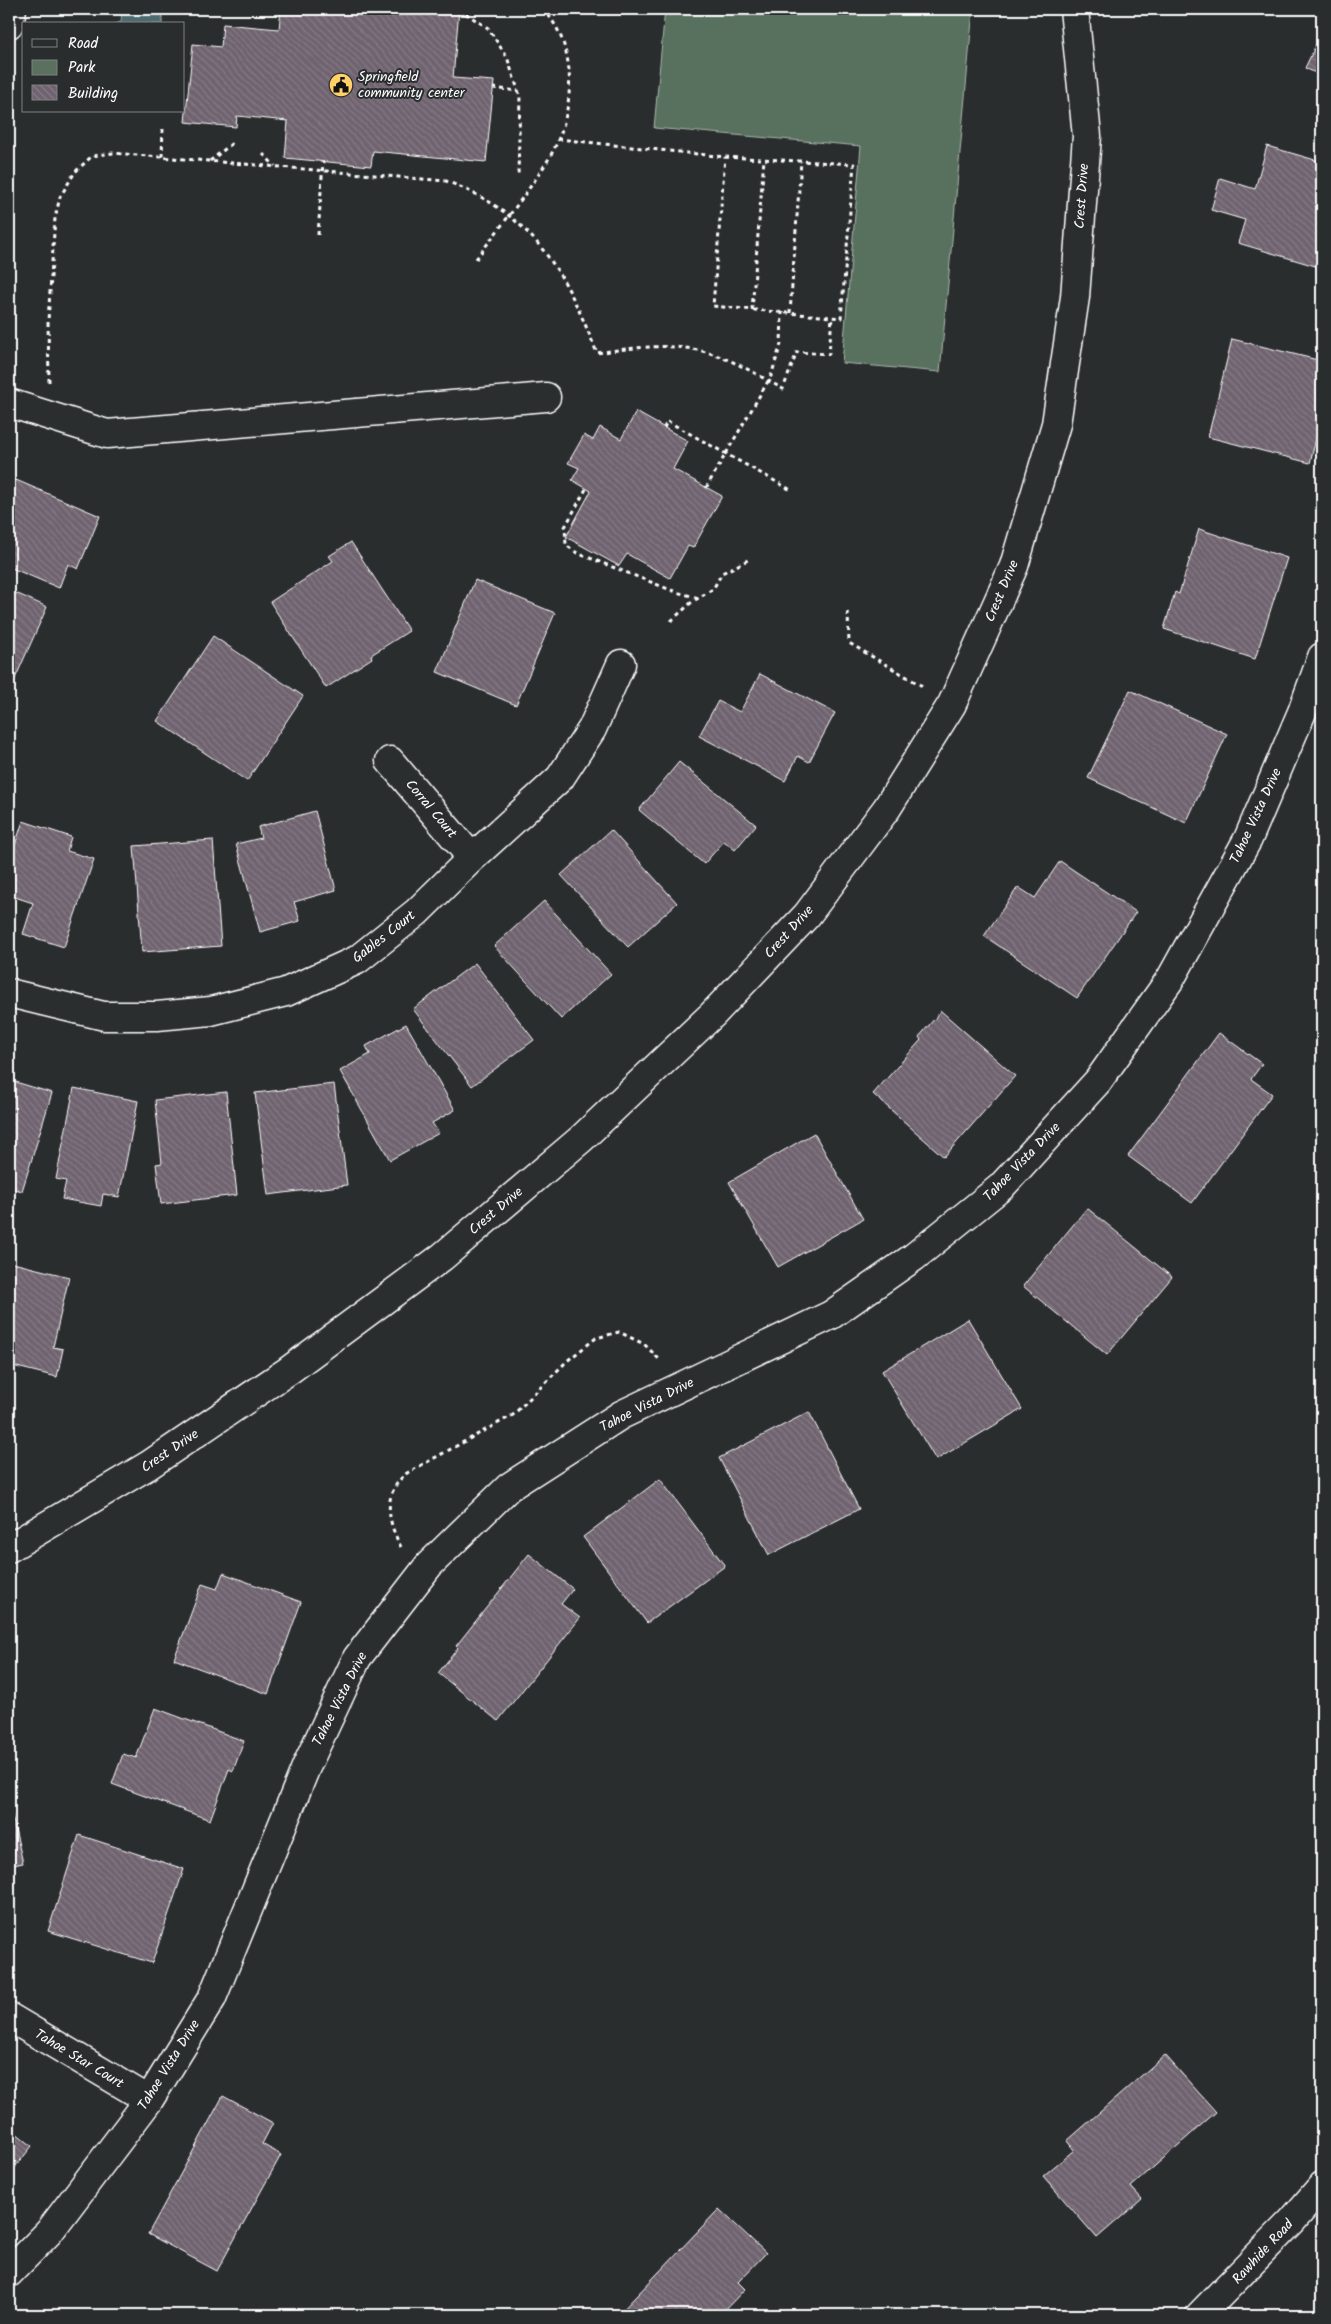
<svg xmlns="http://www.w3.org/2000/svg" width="1331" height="2324" font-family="Kalam,sans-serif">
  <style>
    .park { fill: #59715e; stroke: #acb8ae }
    .water { fill: #4d6b6f; stroke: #94a6a9 }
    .building { fill: url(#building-back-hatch); stroke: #fff }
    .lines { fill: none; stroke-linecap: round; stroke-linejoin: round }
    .minor-casing { stroke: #fff; stroke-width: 31 }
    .path { stroke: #fff; stroke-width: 3; stroke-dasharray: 4 4; stroke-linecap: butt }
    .minor { stroke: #2a2d2e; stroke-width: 28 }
    .labels { text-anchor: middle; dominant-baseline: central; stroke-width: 4; stroke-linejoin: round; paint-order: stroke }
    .poi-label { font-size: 14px; fill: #fff; stroke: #2a2d2e; text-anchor: start }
    .street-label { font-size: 14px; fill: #fff; stroke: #2a2d2e }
  </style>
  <defs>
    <pattern id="building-back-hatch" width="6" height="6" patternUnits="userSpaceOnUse" patternTransform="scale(1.25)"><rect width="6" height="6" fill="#706370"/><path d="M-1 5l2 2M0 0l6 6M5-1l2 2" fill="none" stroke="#857a85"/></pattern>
  </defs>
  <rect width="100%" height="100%" fill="#2a2d2e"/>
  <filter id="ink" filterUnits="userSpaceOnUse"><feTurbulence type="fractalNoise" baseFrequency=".02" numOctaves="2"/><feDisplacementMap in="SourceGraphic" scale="10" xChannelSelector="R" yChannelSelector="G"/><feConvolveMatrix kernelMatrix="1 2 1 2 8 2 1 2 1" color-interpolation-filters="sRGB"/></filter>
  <g filter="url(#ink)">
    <!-- park -->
    <path class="park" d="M665 9H973L940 372 842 363 861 146 654 128Z"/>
    <!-- water -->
    <path class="water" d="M122 9H163L162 24H115L121 22Z"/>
    <!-- building -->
    <path class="building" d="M281 9 326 11V9H459L453 78 494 81 486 162 373 151 371 166 285 158 288 121 237 116 236 127 185 122 193 44 221 47 223 24 279 29Z
      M1322 32V76L1305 68Z
      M1267 146 1322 162V268L1238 243 1245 220 1211 210 1220 178 1255 189Z
      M1232 339 1322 361V415L1310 463 1208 437Z
      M636 412 688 441 673 469 722 496 693 548 688 546 670 578 627 554 619 566 566 537 591 491 572 480 579 468 568 463 584 435 593 440 600 427 621 439Z
      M9 477 100 516 78 569 68 564 59 588 9 567Z
      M1199 529 1287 558 1255 659 1164 629 1175 592 1179 594Z
      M351 542 409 631 371 655 372 658 326 688 270 602 333 561 329 556Z
      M475 580 555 613 516 705 437 672Z
      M9 590 47 607 14 681 9 679Z
      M213 636 303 696 247 781 157 721Z
      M760 674 835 713 809 762 798 756 785 781 699 736 718 701 740 712Z
      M1130 690 1227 734 1186 823 1088 778Z
      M679 762 756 825 735 850 724 841 704 864 639 810Z
      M315 811 336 890 294 902 300 921 260 932 236 844 261 838 258 827Z
      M23 821 71 837 67 851 94 859 64 947 23 934 33 903 9 895V863Z
      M611 830 677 903 628 947 561 875Z
      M213 840 221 946 142 952 134 846Z
      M1060 861 1136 912 1077 998 984 936 1018 887 1035 898Z
      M544 901 611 974 561 1019 494 946Z
      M475 963 534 1040 472 1086 413 1009Z
      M941 1011 1015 1076 944 1157 873 1094 921 1040 919 1037Z
      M406 1024 455 1110 432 1123 439 1133 390 1160 340 1071 370 1054 366 1046Z
      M1219 1033 1262 1064 1251 1079 1272 1094 1192 1203 1128 1156Z
      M9 1080 52 1093 22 1191 9 1187Z
      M334 1084 347 1185 268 1195 255 1093Z
      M74 1088 138 1101 119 1197 103 1194 101 1206 62 1199 66 1181 56 1179Z
      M226 1092 237 1195 161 1204 156 1164 162 1163 155 1100Z
      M814 1133 863 1219 778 1267 729 1182Z
      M1087 1208 1172 1277 1107 1355 1023 1286Z
      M9 1262 69 1277 53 1347 63 1349 57 1377 9 1365Z
      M968 1319 1022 1409 936 1460 882 1371Z
      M809 1412 859 1509 769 1555 719 1458Z
      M660 1479 725 1566 647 1623 583 1537Z
      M529 1554 573 1589 561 1604 580 1618 498 1721 438 1673 458 1648 456 1646Z
      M223 1573 301 1602 268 1694 174 1659 202 1584 217 1589Z
      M155 1708 244 1741 233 1771 229 1769 210 1820 112 1784 123 1754 136 1758Z
      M9 1803 23 1863 9 1866Z
      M79 1835 184 1869 152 1963 48 1931Z
      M1165 2055 1216 2112 1131 2187 1142 2199 1097 2238 1043 2176 1074 2150 1067 2141Z
      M223 2096 273 2123 262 2144 281 2155 217 2271 148 2234Z
      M9 2127 32 2146 9 2175Z
      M719 2209 766 2253 738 2282 745 2289 720 2315H618Z"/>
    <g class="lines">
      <!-- minor casing -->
      <g class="minor-casing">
        <path id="minor" d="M9 24 12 9
          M9 403 107 434 546 397
          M390 761 472 858
          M9 993 104 1016H157L211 1011 286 992 357 960 417 912 472 858 560 778 592 729 621 664
          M9 1548 149 1465 288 1371 442 1257 581 1139 713 1014 807 915 887 808 952 704 1014 566 1056 424 1075 297 1087 136 1074 9
          M9 2017 149 2100
          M9 2273 49 2232 149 2100 212 1998 306 1767 357 1658 429 1565 509 1487 621 1415 831 1315 914 1257 1001 1187 1098 1081 1171 978 1248 839 1302 712 1322 657
          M1200 2315 1292 2221 1322 2186"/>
      </g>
      <!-- path -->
      <path class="path" d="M459 9 488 28 507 57 520 96 518 176
        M493 88 518 91
        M558 139 725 157 854 164 841 318 713 306 725 157
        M263 154 275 166
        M162 157 163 127
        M210 161 235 141
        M318 235 323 162
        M476 259C500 227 527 194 548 160 575 116 580 48 543 9
        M752 310 764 159
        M790 313 801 161
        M49 382 48 321 55 218 60 197 75 172 92 156 113 153 446 181C458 186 470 191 481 197 545 233 571 288 597 353 637 347 679 341 718 356 741 364 763 378 783 389L797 352 829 354 832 317
        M664 428 667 421 791 490
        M706 488 771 376 781 344 782 312
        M586 489 565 527 566 545 577 553 676 592 699 598
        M848 612 849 643 924 687
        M671 621 692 602 713 589 722 573 748 560
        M401 1547C387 1521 382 1493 407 1473L513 1415 567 1361 596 1338 619 1332 644 1344 660 1360"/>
      <!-- minor -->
      <use href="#minor" class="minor"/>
    </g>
  </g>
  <!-- icons -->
  <defs>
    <g id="civic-disc" transform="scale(1.25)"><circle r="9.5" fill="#ffd166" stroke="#2a2d2e"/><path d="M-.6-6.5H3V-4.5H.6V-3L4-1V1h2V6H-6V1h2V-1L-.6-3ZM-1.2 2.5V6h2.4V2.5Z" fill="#111"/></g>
  </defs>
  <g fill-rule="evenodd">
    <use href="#civic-disc" x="341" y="85"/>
  </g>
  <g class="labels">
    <!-- poi labels -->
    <g class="poi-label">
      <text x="358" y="77">Springfield<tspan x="358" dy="16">community center</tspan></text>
    </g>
    <!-- street labels -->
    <g class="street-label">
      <text transform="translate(1082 196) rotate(-86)">Crest Drive</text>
      <text transform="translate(1002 591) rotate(-67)">Crest Drive</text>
      <text transform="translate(431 809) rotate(50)">Corral Court</text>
      <text transform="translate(1256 816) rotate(-65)">Tahoe Vista Drive</text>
      <text transform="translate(789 932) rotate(-48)">Crest Drive</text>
      <text transform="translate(384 937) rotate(-38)">Gables Court</text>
      <text transform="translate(1022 1162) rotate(-46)">Tahoe Vista Drive</text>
      <text transform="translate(496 1211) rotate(-40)">Crest Drive</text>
      <text transform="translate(647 1405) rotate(-27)">Tahoe Vista Drive</text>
      <text transform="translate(170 1451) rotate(-34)">Crest Drive</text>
      <text transform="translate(340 1699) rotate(-63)">Tahoe Vista Drive</text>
      <text transform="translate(79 2059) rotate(31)">Tahoe Star Court</text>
      <text transform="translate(169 2065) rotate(-58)">Tahoe Vista Drive</text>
      <text transform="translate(1263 2252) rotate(-47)">Rawhide Road</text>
    </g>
  </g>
  <!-- margin -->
  <rect width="1331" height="2324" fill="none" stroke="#2a2d2e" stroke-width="30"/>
  <rect x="15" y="15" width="1301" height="2294" fill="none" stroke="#fff" stroke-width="2" filter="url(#ink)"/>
  <!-- legend -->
  <rect x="22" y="22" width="162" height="90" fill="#2a2d2e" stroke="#7f8182"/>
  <rect x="32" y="39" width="25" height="8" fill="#2a2d2e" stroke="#7f8182"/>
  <text x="68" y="48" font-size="15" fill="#ffffff">Road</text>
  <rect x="32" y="60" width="25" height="15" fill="#59715e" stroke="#7f8182"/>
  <text x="68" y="72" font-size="15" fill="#ffffff">Park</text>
  <rect x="32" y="85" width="25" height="15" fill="url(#building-back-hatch)" stroke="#7f8182"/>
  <text x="68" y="98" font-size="15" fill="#ffffff">Building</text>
</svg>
